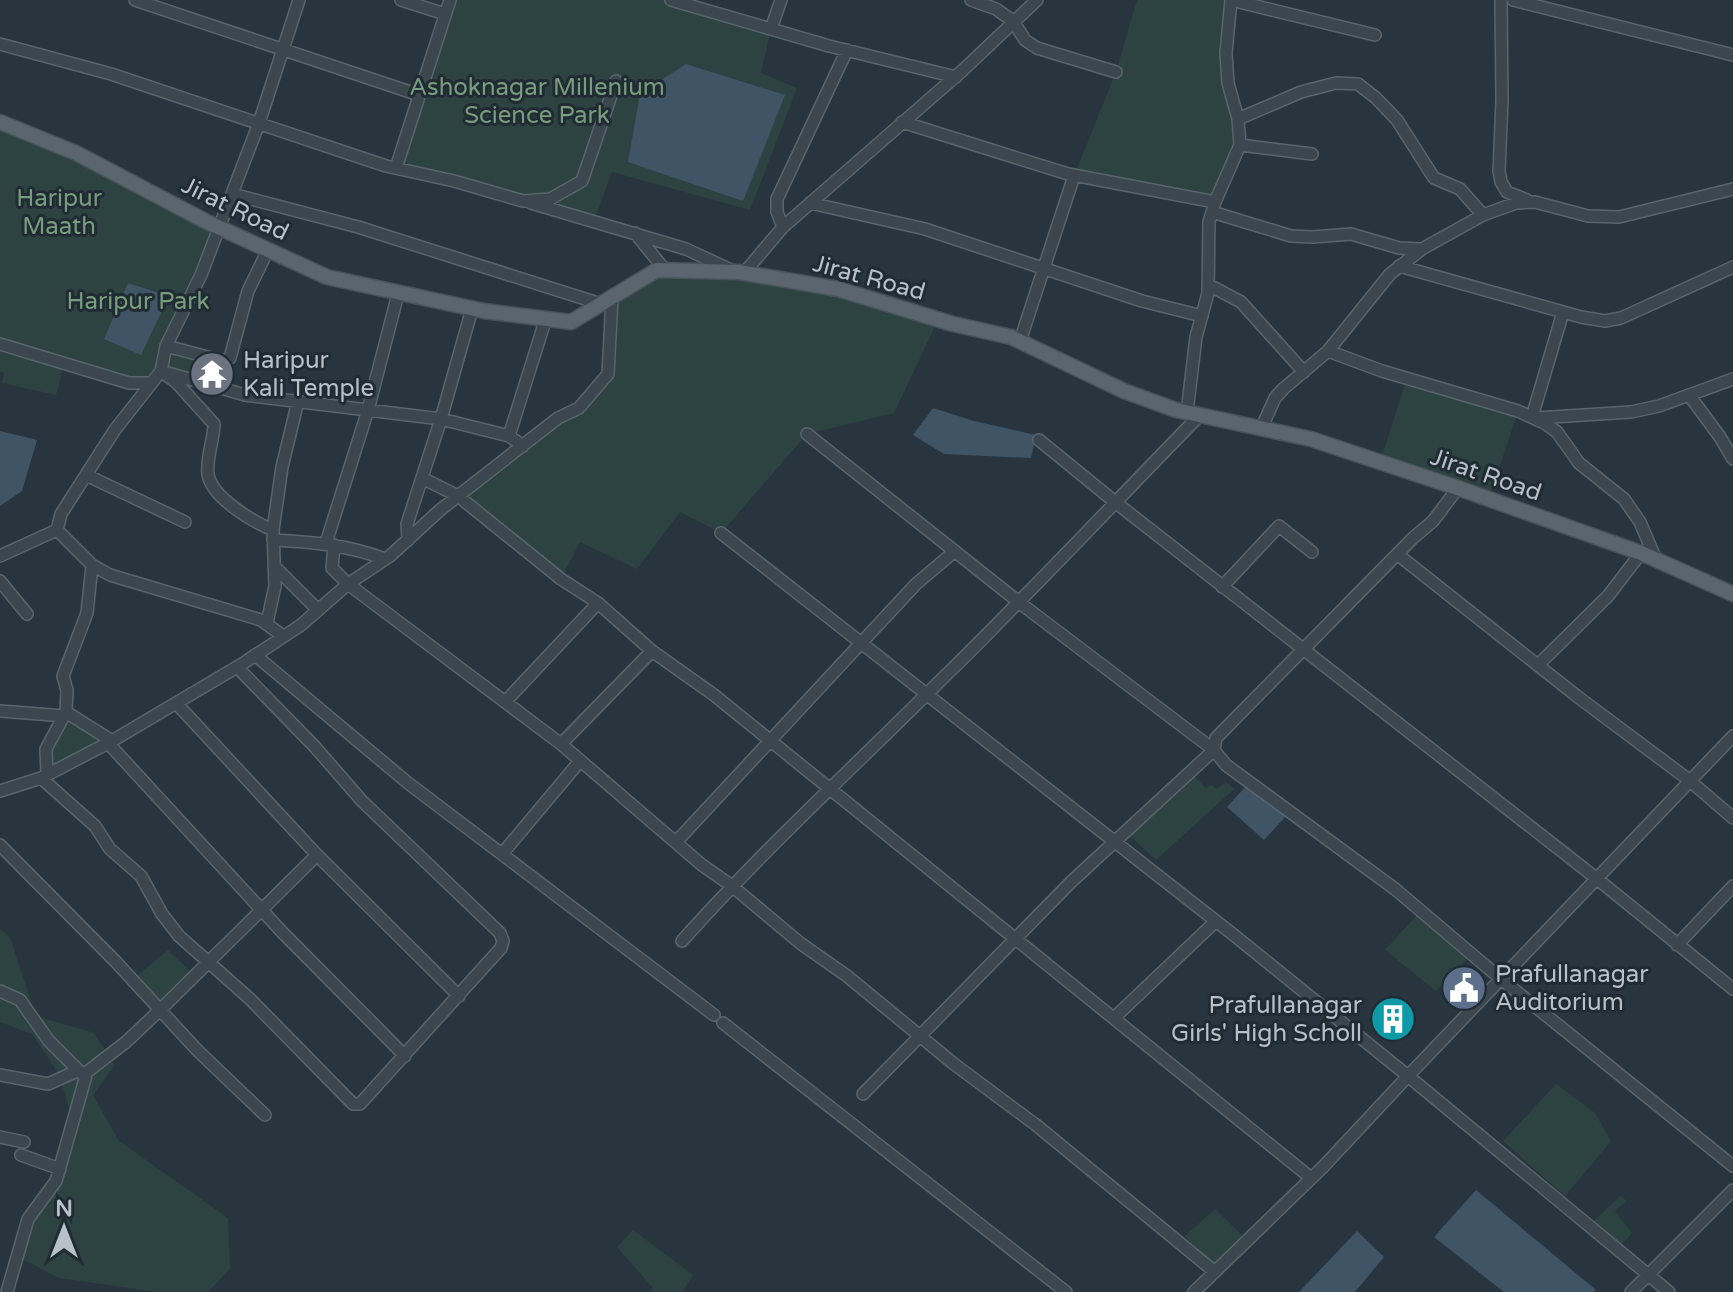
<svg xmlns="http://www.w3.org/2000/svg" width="1733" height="1292" font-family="'Varela Round',sans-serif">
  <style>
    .green { fill: #2d4341 }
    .water { fill: #3f5566 }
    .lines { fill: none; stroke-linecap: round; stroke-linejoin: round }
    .minor-casing { stroke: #59646c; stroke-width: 14 }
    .major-casing { stroke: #48525b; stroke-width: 17 }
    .minor { stroke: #3c464e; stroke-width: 11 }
    .major { stroke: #5a656e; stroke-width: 14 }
    .labels { text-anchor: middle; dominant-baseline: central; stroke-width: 6; stroke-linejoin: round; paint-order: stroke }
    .park-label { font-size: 24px; fill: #789d7c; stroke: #202b34 }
    .street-label { font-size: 24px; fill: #b8c1c9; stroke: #202b34 }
    .poi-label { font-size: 24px; fill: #b8c1c9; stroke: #202b34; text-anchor: start }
  </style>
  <rect width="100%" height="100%" fill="#28353e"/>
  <!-- green -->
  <path class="green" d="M450 0H671L771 29 761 73 797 88 750 210 612 172 594 221 396 168Z
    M1137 0H1231L1226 53 1240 131 1215 202 1074 176 1116 72Z
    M0 122 219 227 166 345 200 355V367L188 379 161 371 151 383 64 365 56 395 2 383 4 373 0 372Z
    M657 270 734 272 938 320 894 413 807 434 721 533 680 512 637 569 580 542 561 579 458 496 579 408 608 374 612 298Z
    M1407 378 1518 411 1489 499 1380 462Z
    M71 714 109 741 54 770C47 743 63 736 71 714Z
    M1195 777 1206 788 1211 785 1217 789 1226 782 1234 789 1156 860 1130 836Z
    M1418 914 1469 957 1436 991 1385 950Z
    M0 929 10 937 36 1016 94 1033 115 1065 93 1095 119 1141 228 1218 230 1269 208 1292H157L59 1278 20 1258 71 1116 59 1074 32 1034 0 1022Z
    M168 950 195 976 159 1011 132 980Z
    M1556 1084 1595 1113 1611 1141 1565 1196 1503 1141Z
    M1620 1196 1627 1201 1615 1211 1632 1233 1619 1247 1592 1223Z
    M1215 1209 1245 1238 1214 1266 1185 1236Z
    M633 1230 693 1275 682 1292H650L653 1288 617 1247Z"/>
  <!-- water -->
  <path class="water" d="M686 64 785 95 743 201 628 162 640 94Z
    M128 283 169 296 141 355 104 339Z
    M933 408 974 421 1036 435 1031 458 944 454 913 435Z
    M0 431 37 440 22 491 0 506Z
    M1249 783 1286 816 1264 840 1227 807Z
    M1476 1190 1596 1290 1593 1292H1504L1434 1237Z
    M1357 1231 1384 1257 1355 1292H1299Z"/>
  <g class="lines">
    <!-- minor casing -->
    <g class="minor-casing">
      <path id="minor" d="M135 0 419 95
        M401 0 445 14
        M671 0 829 46 956 77
        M971 0 996 9 1013 21 1025 40 1037 48 1116 72
        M1231 0 1375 35
        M1501 0 1502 100 1499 171 1501 182 1507 192 1527 200
        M1513 0 1733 55
        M771 29 781 0
        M0 44 111 74 386 166 454 181 523 201 550 199 582 181 616 81
        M1238 119 1301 92 1336 83 1358 84 1376 98 1397 120 1434 178 1460 189 1483 215
        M902 122 1068 174 1215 202
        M1240 145 1312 154
        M396 168 450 0
        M232 194 358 227 601 304
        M531 203 686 249 731 270
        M810 203 925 229 1142 301 1202 316
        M1212 212 1291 236 1313 237 1351 234 1399 248 1421 249
        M783 227 777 212V199L847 50
        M635 233 665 270
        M1399 266 1581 317 1605 321 1621 318 1733 267
        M744 273 783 227 963 70 1037 0
        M1209 285 1241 302 1304 372
        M1020 341 1074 176
        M0 344 129 383H151
        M166 346 223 361 230 358 248 291 268 250
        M1328 351 1382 371 1518 411 1546 424 1557 432 1579 463 1624 499 1640 522 1656 560
        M1689 395 1720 437 1733 459
        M1187 412 1196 337 1208 293 1209 222 1215 202 1240 145 1238 119 1228 83 1226 53 1231 0
        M1532 417 1563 312
        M1536 418 1631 412 1659 406 1733 379
        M1261 429 1275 398 1283 389 1328 351 1390 274 1422 249 1483 215 1516 203 1535 202 1588 216 1619 217 1733 189
        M807 434 1020 603 1214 750 1071 882 863 1094
        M509 436 546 318
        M1039 440 1115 502 1596 878 1733 989
        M86 475 185 522
        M422 478 458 496 561 579 598 603 652 651 714 695 1311 1178
        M1458 488 1433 521 1413 538 1216 738 1214 750 1226 765 1395 889 1501 979 1733 1166
        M273 530 282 467 298 401
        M721 533 1235 936 1408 1076 1733 736
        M273 540C313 542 348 545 385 559
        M408 540 407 524 441 419 472 309
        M326 543 368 410 398 294
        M334 545 332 568 348 584 561 744 702 865 732 886 800 943 847 976 954 1064 1036 1125 1215 1272
        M1397 554 1578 697 1689 780 1733 818
        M0 556 57 530
        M92 565 87 613 63 676 67 690 66 712 112 741
        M274 566 318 610
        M0 581 27 614
        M1222 587 1279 526 1312 552
        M267 623 275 586 273 530C253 522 211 497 208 474 206 458 214 439 214 424L176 382 161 371 166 346 201 275 259 123 299 0
        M283 636 261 620 110 575 92 565 57 530 61 514 114 431 161 371 245 395 441 419 509 436 523 446
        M255 655 408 783 714 1015
        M1538 665 1608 596 1641 553
        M505 702 598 603
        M176 703 317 855 459 996
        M0 711 65 716
        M108 743 282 932 405 1056
        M561 744 652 651
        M47 773 46 749 66 712
        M41 778 95 826 110 849 141 876 162 914 179 936 250 999 353 1104H360L501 948 503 941 500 933 362 801 315 747 237 667
        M0 791 41 778 112 741 242 664 301 625 348 584 390 556 440 510 558 418 579 408 608 374 612 298
        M676 842 916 584 955 551
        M0 845 116 962 197 1050 265 1115
        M502 854 580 761
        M682 941C764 849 855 766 942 679 1030 593 1114 503 1200 415
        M1677 945 1733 886
        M0 991 20 1000 49 1041 85 1077
        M1115 1017 1216 921
        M723 1023 1066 1292
        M0 1075 48 1084 77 1071
        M0 1137 24 1142
        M21 1155 60 1169
        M7 1292 28 1219 56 1181 87 1072 126 1042 159 1011 317 855
        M1194 1292 1323 1167 1408 1076 1669 1292
        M1631 1292 1733 1190"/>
    </g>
    <!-- major casing -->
    <g class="major-casing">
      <path id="major" d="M0 122 76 153 207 222 327 277 484 311 571 322 657 270 739 272 838 289 953 324 1011 337 1124 391 1176 410 1311 439 1458 488 1641 553 1733 594"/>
    </g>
    <!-- minor -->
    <use href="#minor" class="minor"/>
    <!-- major -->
    <use href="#major" class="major"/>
  </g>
  <!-- icons -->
  <defs>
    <g id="temple-disc" transform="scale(2.3)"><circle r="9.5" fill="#6b7280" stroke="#202b34"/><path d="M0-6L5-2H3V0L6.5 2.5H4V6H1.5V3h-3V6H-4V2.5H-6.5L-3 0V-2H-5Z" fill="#fff"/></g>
    <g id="civic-disc" transform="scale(2.3)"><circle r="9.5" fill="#5c6f8a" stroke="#202b34"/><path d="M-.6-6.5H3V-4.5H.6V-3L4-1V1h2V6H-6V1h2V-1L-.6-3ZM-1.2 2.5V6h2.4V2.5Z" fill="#fff"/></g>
    <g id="building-disc" transform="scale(2.3)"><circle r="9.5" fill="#0f9aa8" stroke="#202b34"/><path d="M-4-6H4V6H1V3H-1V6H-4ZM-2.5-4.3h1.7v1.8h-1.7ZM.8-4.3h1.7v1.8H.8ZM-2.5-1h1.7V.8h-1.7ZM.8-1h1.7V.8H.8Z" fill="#fff"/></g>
  </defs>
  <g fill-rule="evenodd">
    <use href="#temple-disc" x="212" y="374"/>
    <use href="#civic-disc" x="1464" y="988"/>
    <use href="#building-disc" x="1393" y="1019"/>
  </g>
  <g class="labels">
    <!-- park labels -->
    <g class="park-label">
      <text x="537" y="87">Ashoknagar Millenium<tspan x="537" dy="28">Science Park</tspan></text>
      <text x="59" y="198">Haripur<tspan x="59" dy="28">Maath</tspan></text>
      <text x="138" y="301">Haripur Park</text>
    </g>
    <!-- street labels -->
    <g class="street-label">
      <text transform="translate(235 209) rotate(26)">Jirat Road</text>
      <text transform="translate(869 278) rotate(15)">Jirat Road</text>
      <text transform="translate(1486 475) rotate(19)">Jirat Road</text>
    </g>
    <!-- poi labels -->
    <g class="poi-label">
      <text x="243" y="360">Haripur<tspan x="243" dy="28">Kali Temple</tspan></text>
      <text x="1495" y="974">Prafullanagar<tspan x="1495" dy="28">Auditorium</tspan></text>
      <text x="1362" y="1005" text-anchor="end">Prafullanagar<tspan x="1362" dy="28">Girls' High Scholl</tspan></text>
    </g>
  </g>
  <!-- north arrow -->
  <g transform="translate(64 1228)" stroke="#202b34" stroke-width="6" paint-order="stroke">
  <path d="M0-6L14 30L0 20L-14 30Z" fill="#b8c1c9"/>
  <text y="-12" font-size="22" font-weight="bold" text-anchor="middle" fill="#b8c1c9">N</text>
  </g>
</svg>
